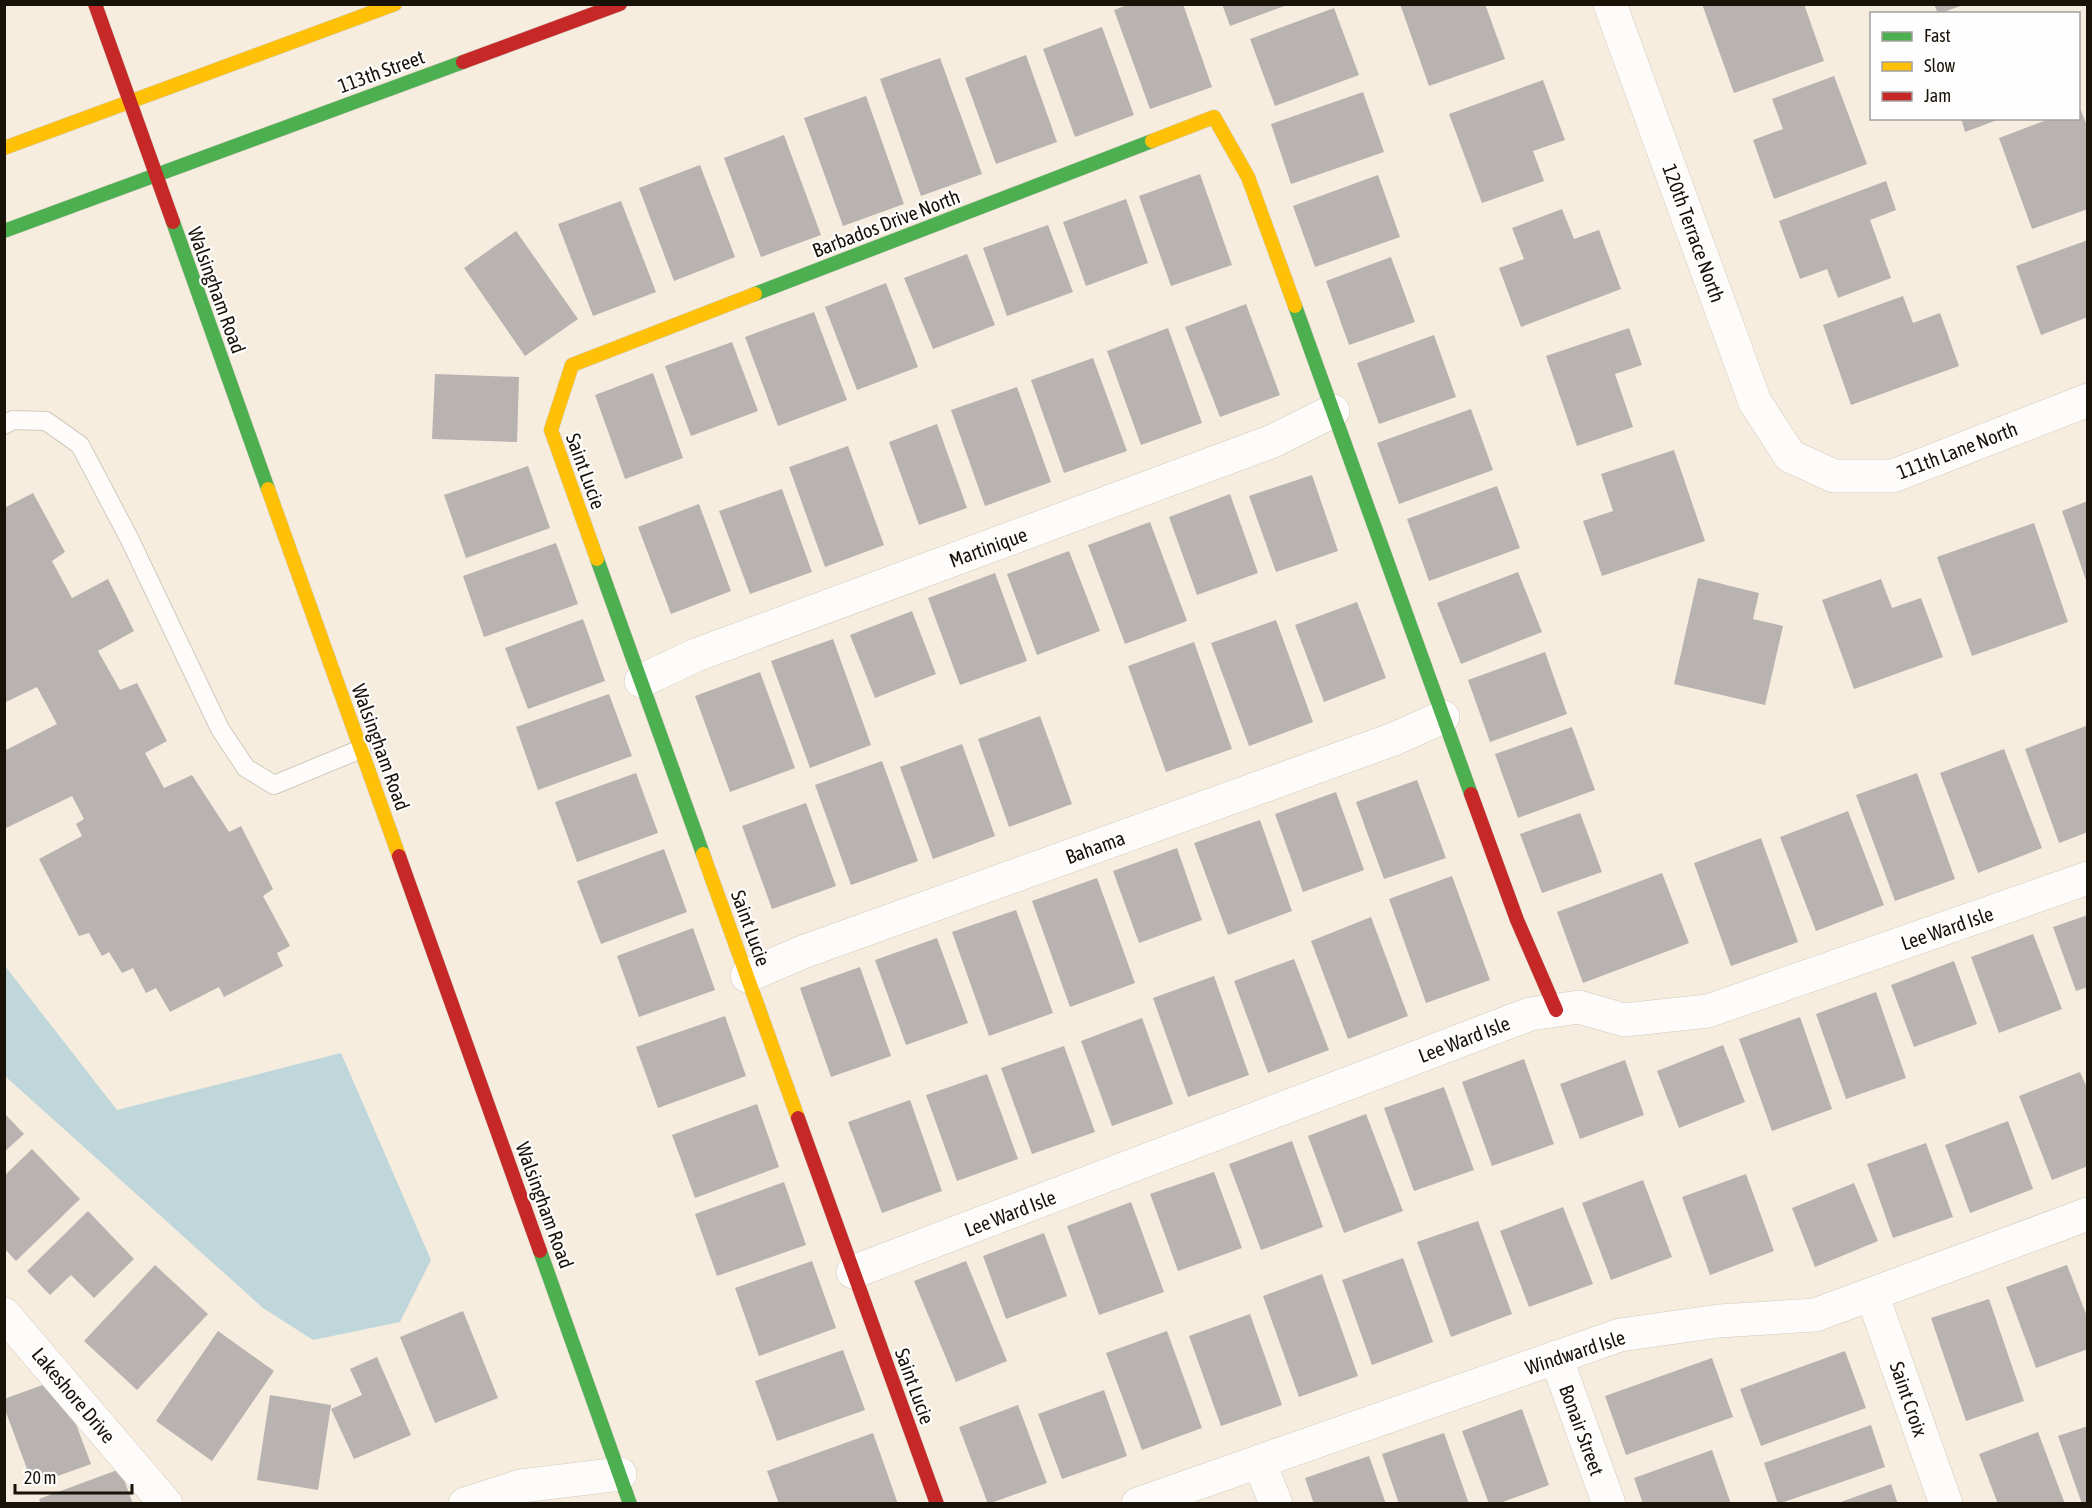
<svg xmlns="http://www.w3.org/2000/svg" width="2092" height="1508" font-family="'Asap Condensed',sans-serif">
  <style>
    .water { fill: #bfd7db }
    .building { fill: #b8b2b1 }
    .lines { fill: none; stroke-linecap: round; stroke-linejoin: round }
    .lane-casing { stroke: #d1c9bd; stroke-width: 20 }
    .street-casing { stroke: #d1c9bd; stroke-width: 34 }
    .fast-casing { stroke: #d1c9bd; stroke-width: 15 }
    .slow-casing { stroke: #d1c9bd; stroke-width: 15 }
    .jam-casing { stroke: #d1c9bd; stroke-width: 15 }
    .lane { stroke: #fefcfa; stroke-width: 18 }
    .street { stroke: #fefcfa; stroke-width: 33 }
    .fast { stroke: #4caf50; stroke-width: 14 }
    .slow { stroke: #ffc107; stroke-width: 14 }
    .jam { stroke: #c62828; stroke-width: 14 }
    .labels { text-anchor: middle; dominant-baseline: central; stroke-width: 4.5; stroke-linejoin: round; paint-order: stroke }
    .street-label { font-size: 20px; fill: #191208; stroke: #fefefe }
  </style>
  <rect width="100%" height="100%" fill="#f6eddf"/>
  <!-- water -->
  <path class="water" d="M5 966 117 1110 341 1053 431 1260 400 1322 313 1340 263 1308 5 1076Z"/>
  <!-- building -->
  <path class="building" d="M1130 4H1183L1212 87 1150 109 1114 10Z
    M1222 4H1287V5L1230 26Z
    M1400 4H1485L1505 59 1429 86Z
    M1702 4H1804L1824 61 1734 93Z
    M1934 4H1963V5L1938 14Z
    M1334 8 1359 75 1275 106 1250 39Z
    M1102 27 1134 115 1075 137 1043 49Z
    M1026 55 1057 142 996 164 965 78Z
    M940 58 982 174 921 196 880 79Z
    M1834 76 1867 164 1774 199 1753 140 1783 129 1772 99Z
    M1543 80 1565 140 1533 151 1544 181 1482 203 1449 114Z
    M1363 92 1384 152 1291 184 1271 124Z
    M866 96 904 204 843 226 804 118Z
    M2080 108 2088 128V209L2032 229 1999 138 2052 118H2078Z
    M1961 118H2000V119L1965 132Z
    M784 135 821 235 761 257 724 158Z
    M700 165 735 257 674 281 639 188Z
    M1200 174 1232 265 1171 286 1139 196Z
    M1378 175 1400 237 1315 267 1293 206Z
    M1886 181 1896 210 1870 220 1891 278 1838 298 1827 269 1800 279 1779 221Z
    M1126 199 1148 263 1086 286 1063 222Z
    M621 201 656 292 593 316 558 224Z
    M1562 209 1574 239 1599 230 1621 289 1521 327 1499 268 1524 259 1512 228Z
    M1048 225 1073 292 1007 316 983 248Z
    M516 231 578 319 525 356 464 268Z
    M2088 240V317L2041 335 2016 266Z
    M967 254 995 325 933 349 904 278Z
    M1391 257 1415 322 1349 345 1326 281Z
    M886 283 918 367 857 390 825 307Z
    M1903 296 1913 323 1940 313 1959 366 1851 405 1823 325Z
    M1246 304 1280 395 1220 417 1185 327Z
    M814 312 847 400 778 426 745 337Z
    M1168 328 1202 423 1141 445 1107 351Z
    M1629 328 1642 365 1615 374 1633 427 1577 446 1546 356Z
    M1434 335 1456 397 1379 424 1357 363Z
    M732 342 758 411 691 436 665 366Z
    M1093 358 1127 451 1064 473 1031 380Z
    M653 373 683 458 625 479 595 395Z
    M435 374 519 377 517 442 432 439Z
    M1017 387 1051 482 985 506 951 410Z
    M1471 409 1493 470 1399 504 1377 443Z
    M937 424 967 508 919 525 889 442Z
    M848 446 884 545 825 567 789 467Z
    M1674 450 1705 541 1602 576 1583 521 1613 511 1601 474Z
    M528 466 550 528 466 558 444 495Z
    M1312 475 1338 551 1276 572 1249 496Z
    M1497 486 1520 548 1429 581 1407 519Z
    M782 489 812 572 750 594 719 511Z
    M33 493 65 552 52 561 72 598 108 579 134 631 98 651 120 690 137 683 167 741 145 753 164 788 192 775 229 832 241 826 273 889 263 896 290 946 277 953 283 966 224 997 219 987 170 1012 156 988 146 993 133 968 122 973 109 952 102 956 89 933 79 936 39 859 82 836 76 824 84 819 72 796 4 829V751L57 724 37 687 4 703V508Z
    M1230 494 1258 573 1197 595 1169 517Z
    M2088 501V583H2087L2062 511Z
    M699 504 731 591 671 614 638 527Z
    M1150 522 1187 621 1125 644 1088 545Z
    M2034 523 2068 622 1972 656 1937 557Z
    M556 543 578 604 484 637 463 576Z
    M1069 551 1100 631 1037 655 1007 574Z
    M1518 572 1542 632 1461 664 1437 603Z
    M995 573 1027 661 960 685 928 598Z
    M1698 578 1759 593 1753 619 1783 626 1765 705 1674 684Z
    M1881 579 1892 608 1921 598 1943 657 1854 689 1822 600Z
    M1357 602 1386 678 1324 702 1295 625Z
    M912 611 936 674 875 698 850 635Z
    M583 619 605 681 528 709 505 648Z
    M1276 620 1313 722 1249 746 1211 643Z
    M833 639 871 745 810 768 771 661Z
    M1194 642 1232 749 1166 772 1128 666Z
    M1545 652 1567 714 1490 742 1468 680Z
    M760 672 795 768 730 792 695 696Z
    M609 694 632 756 538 790 516 727Z
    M1040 716 1072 804 1009 827 978 739Z
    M2086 726 2088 832 2059 843 2025 749Z
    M1572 727 1595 790 1518 818 1495 754Z
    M962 744 995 836 933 859 900 767Z
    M2004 749 2042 848 1978 873 1940 773Z
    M882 761 918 861 851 885 815 785Z
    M636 773 658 833 577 862 555 802Z
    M1917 773 1955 879 1895 901 1856 795Z
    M1417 780 1446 858 1384 879 1356 802Z
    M1336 792 1364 870 1303 892 1275 814Z
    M806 803 836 886 772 909 742 826Z
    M1848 811 1884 905 1816 931 1780 837Z
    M1580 813 1602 872 1542 893 1520 834Z
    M1260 820 1292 911 1228 935 1194 843Z
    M1761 838 1798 942 1731 966 1694 863Z
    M1177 848 1202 920 1139 943 1113 871Z
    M664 849 687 912 601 944 577 881Z
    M1662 873 1689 943 1583 983 1557 912Z
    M1452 876 1490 980 1426 1003 1389 899Z
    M1097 878 1135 983 1070 1007 1032 901Z
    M1016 910 1053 1013 989 1036 952 932Z
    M2088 915V987L2076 991 2053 927Z
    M1371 917 1408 1016 1348 1039 1311 941Z
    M693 928 715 990 639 1017 617 956Z
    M2033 934 2062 1009 1999 1033 1971 957Z
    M937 938 968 1023 906 1045 875 960Z
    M1294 959 1329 1050 1268 1073 1234 981Z
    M1954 961 1977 1024 1914 1047 1891 985Z
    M860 967 891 1056 831 1077 800 988Z
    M1214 976 1249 1075 1188 1097 1153 998Z
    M1876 992 1906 1078 1846 1099 1816 1014Z
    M725 1016 746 1076 658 1108 636 1047Z
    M1800 1017 1832 1109 1772 1131 1739 1039Z
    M1142 1018 1173 1104 1112 1126 1081 1041Z
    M1723 1045 1745 1102 1679 1128 1657 1071Z
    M1064 1046 1095 1132 1032 1154 1001 1068Z
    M1524 1059 1554 1144 1492 1166 1462 1082Z
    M1625 1060 1644 1115 1580 1139 1560 1084Z
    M2080 1072 2088 1090V1166L2052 1180 2019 1096Z
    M987 1074 1018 1159 957 1181 926 1095Z
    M1444 1087 1474 1170 1414 1191 1384 1108Z
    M910 1100 942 1191 882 1213 848 1122Z
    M757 1104 779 1167 695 1198 672 1135Z
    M4 1113 24 1134 4 1152Z
    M1366 1114 1403 1211 1344 1233 1308 1136Z
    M2008 1121 2033 1189 1970 1213 1945 1145Z
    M1292 1141 1323 1227 1261 1250 1229 1164Z
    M1926 1143 1953 1217 1893 1238 1867 1164Z
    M32 1149 80 1199 16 1261 4 1248V1176Z
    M1214 1172 1242 1248 1178 1271 1150 1194Z
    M1746 1174 1774 1251 1710 1275 1682 1197Z
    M1643 1180 1672 1257 1611 1280 1582 1203Z
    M784 1182 806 1245 717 1276 695 1214Z
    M1854 1183 1878 1241 1815 1267 1792 1208Z
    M1131 1202 1164 1292 1099 1315 1067 1226Z
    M1563 1207 1593 1284 1529 1307 1500 1231Z
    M88 1211 134 1259 94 1298 71 1275 50 1295 27 1271Z
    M1478 1221 1512 1314 1451 1337 1417 1242Z
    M1044 1233 1067 1296 1006 1319 983 1256Z
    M1403 1258 1433 1342 1372 1365 1342 1280Z
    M812 1261 836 1328 759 1356 735 1288Z
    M966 1261 1007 1361 956 1382 914 1281Z
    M155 1265 208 1314 137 1390 84 1341Z
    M2067 1265 2088 1319V1349L2036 1368 2006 1287Z
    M1322 1274 1358 1376 1299 1397 1263 1296Z
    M1989 1299 2024 1401 1966 1421 1931 1318Z
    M463 1311 498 1398 435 1423 400 1337Z
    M1250 1314 1282 1405 1221 1426 1189 1336Z
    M218 1331 274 1371 212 1461 156 1421Z
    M1167 1331 1202 1428 1142 1450 1106 1353Z
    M843 1350 865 1410 777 1441 755 1381Z
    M1845 1351 1866 1408 1761 1446 1740 1389Z
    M377 1357 411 1435 354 1459 331 1409 362 1395 350 1369Z
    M1712 1358 1733 1417 1626 1455 1605 1396Z
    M59 1379 91 1464 33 1485 4 1407V1399Z
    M1104 1390 1127 1456 1062 1479 1038 1414Z
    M270 1395 331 1405 318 1490 257 1480Z
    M1018 1405 1047 1483 988 1504 959 1427Z
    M1522 1409 1549 1485 1497 1504H1489L1462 1431Z
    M1871 1425 1885 1467 1778 1504 1764 1463Z
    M2088 1426V1504H2082L2058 1436Z
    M2038 1432 2065 1504H1998L1979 1454Z
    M873 1433 898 1504H779L767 1471Z
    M1444 1433 1469 1504H1399L1382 1454Z
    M1712 1450 1731 1504H1643L1634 1478Z
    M1369 1456 1386 1504H1314L1305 1478Z
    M120 1469 133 1504H41L39 1499Z
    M1891 1484 1898 1504H1838V1503Z"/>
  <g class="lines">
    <!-- lane casing -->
    <g class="lane-casing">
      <path id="lane" d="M4 425 13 420 46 421 80 445 129 538 220 729 246 768 274 785 361 749"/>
    </g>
    <!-- street casing -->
    <g class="street-casing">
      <path id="street" d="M1610 4 1755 402 1790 456 1834 476H1893L2088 400
        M641 681 696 655 1273 441 1333 411
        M747 976 803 952 1394 739 1443 717
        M853 1272 1530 1014 1579 1007 1624 1020 1708 1011 2088 878
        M1872 1294 1946 1504
        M4 1314 166 1504
        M1556 1357 1609 1504
        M1259 1461 1276 1504
        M465 1504 521 1486 620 1474
        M1138 1504 1620 1335 1719 1321 1815 1315 2088 1214"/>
    </g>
    <!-- fast casing -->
    <g class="fast-casing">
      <path id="fast" d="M173 222 268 489
        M4 231 463 62
        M755 294 1152 141
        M1295 306 1471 794
        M597 559 703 854
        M540 1251 630 1504"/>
    </g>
    <!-- slow casing -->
    <g class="slow-casing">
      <path id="slow" d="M1152 141 1214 117 1248 177 1295 306
        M4 148 395 4
        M268 489 399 856
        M597 559 551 430 572 365 755 294
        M703 854 798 1118"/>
    </g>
    <!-- jam casing -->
    <g class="jam-casing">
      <path id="jam" d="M95 4 173 222
        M463 62 620 4
        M1471 794 1517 920 1556 1010
        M399 856 540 1251
        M798 1118 937 1504"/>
    </g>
    <!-- lane -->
    <use href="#lane" class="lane"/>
    <!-- street -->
    <use href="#street" class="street"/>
    <!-- fast -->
    <use href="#fast" class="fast"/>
    <!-- slow -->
    <use href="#slow" class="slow"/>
    <!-- jam -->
    <use href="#jam" class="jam"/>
  </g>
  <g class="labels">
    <!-- street labels -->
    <g class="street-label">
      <text transform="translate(381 71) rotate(-20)">113th Street</text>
      <text transform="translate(886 223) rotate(-21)">Barbados Drive North</text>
      <text transform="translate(1694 233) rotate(70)">120th Terrace North</text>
      <text transform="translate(217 290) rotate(70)">Walsingham Road</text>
      <text transform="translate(1957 450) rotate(-21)">111th Lane North</text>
      <text transform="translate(586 471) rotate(70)">Saint Lucie</text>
      <text transform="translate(988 547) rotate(-20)">Martinique</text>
      <text transform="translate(381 747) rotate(70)">Walsingham Road</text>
      <text transform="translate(1095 847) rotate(-20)">Bahama</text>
      <text transform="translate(751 928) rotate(70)">Saint Lucie</text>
      <text transform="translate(1947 928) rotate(-19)">Lee Ward Isle</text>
      <text transform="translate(1464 1039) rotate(-21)">Lee Ward Isle</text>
      <text transform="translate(545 1205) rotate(70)">Walsingham Road</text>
      <text transform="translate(1010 1213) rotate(-21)">Lee Ward Isle</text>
      <text transform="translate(1575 1352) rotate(-18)">Windward Isle</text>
      <text transform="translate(915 1386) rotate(70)">Saint Lucie</text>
      <text transform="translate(74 1395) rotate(50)">Lakeshore Drive</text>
      <text transform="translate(1909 1399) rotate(71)">Saint Croix</text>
      <text transform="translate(1582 1430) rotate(70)">Bonair Street</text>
    </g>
  </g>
  <!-- border -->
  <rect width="2092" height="1508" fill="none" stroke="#191208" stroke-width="12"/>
  <!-- legend -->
  <rect x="1870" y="12" width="210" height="108" fill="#fefefe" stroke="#a2a09c" stroke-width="1.5"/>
  <rect x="1882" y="32" width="30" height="9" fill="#4caf50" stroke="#a2a09c" stroke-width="1.5"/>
  <text x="1924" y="42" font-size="18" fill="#191208">Fast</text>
  <rect x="1882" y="62" width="30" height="9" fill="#ffc107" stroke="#a2a09c" stroke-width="1.5"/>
  <text x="1924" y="72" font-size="18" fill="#191208">Slow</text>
  <rect x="1882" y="92" width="30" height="9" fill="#c62828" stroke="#a2a09c" stroke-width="1.5"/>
  <text x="1924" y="102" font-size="18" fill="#191208">Jam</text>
  <!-- scale -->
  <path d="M15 1484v9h117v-9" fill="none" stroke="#191208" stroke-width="3"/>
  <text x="24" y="1484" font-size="18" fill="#191208" stroke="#fefefe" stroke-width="4.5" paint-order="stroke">20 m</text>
</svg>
